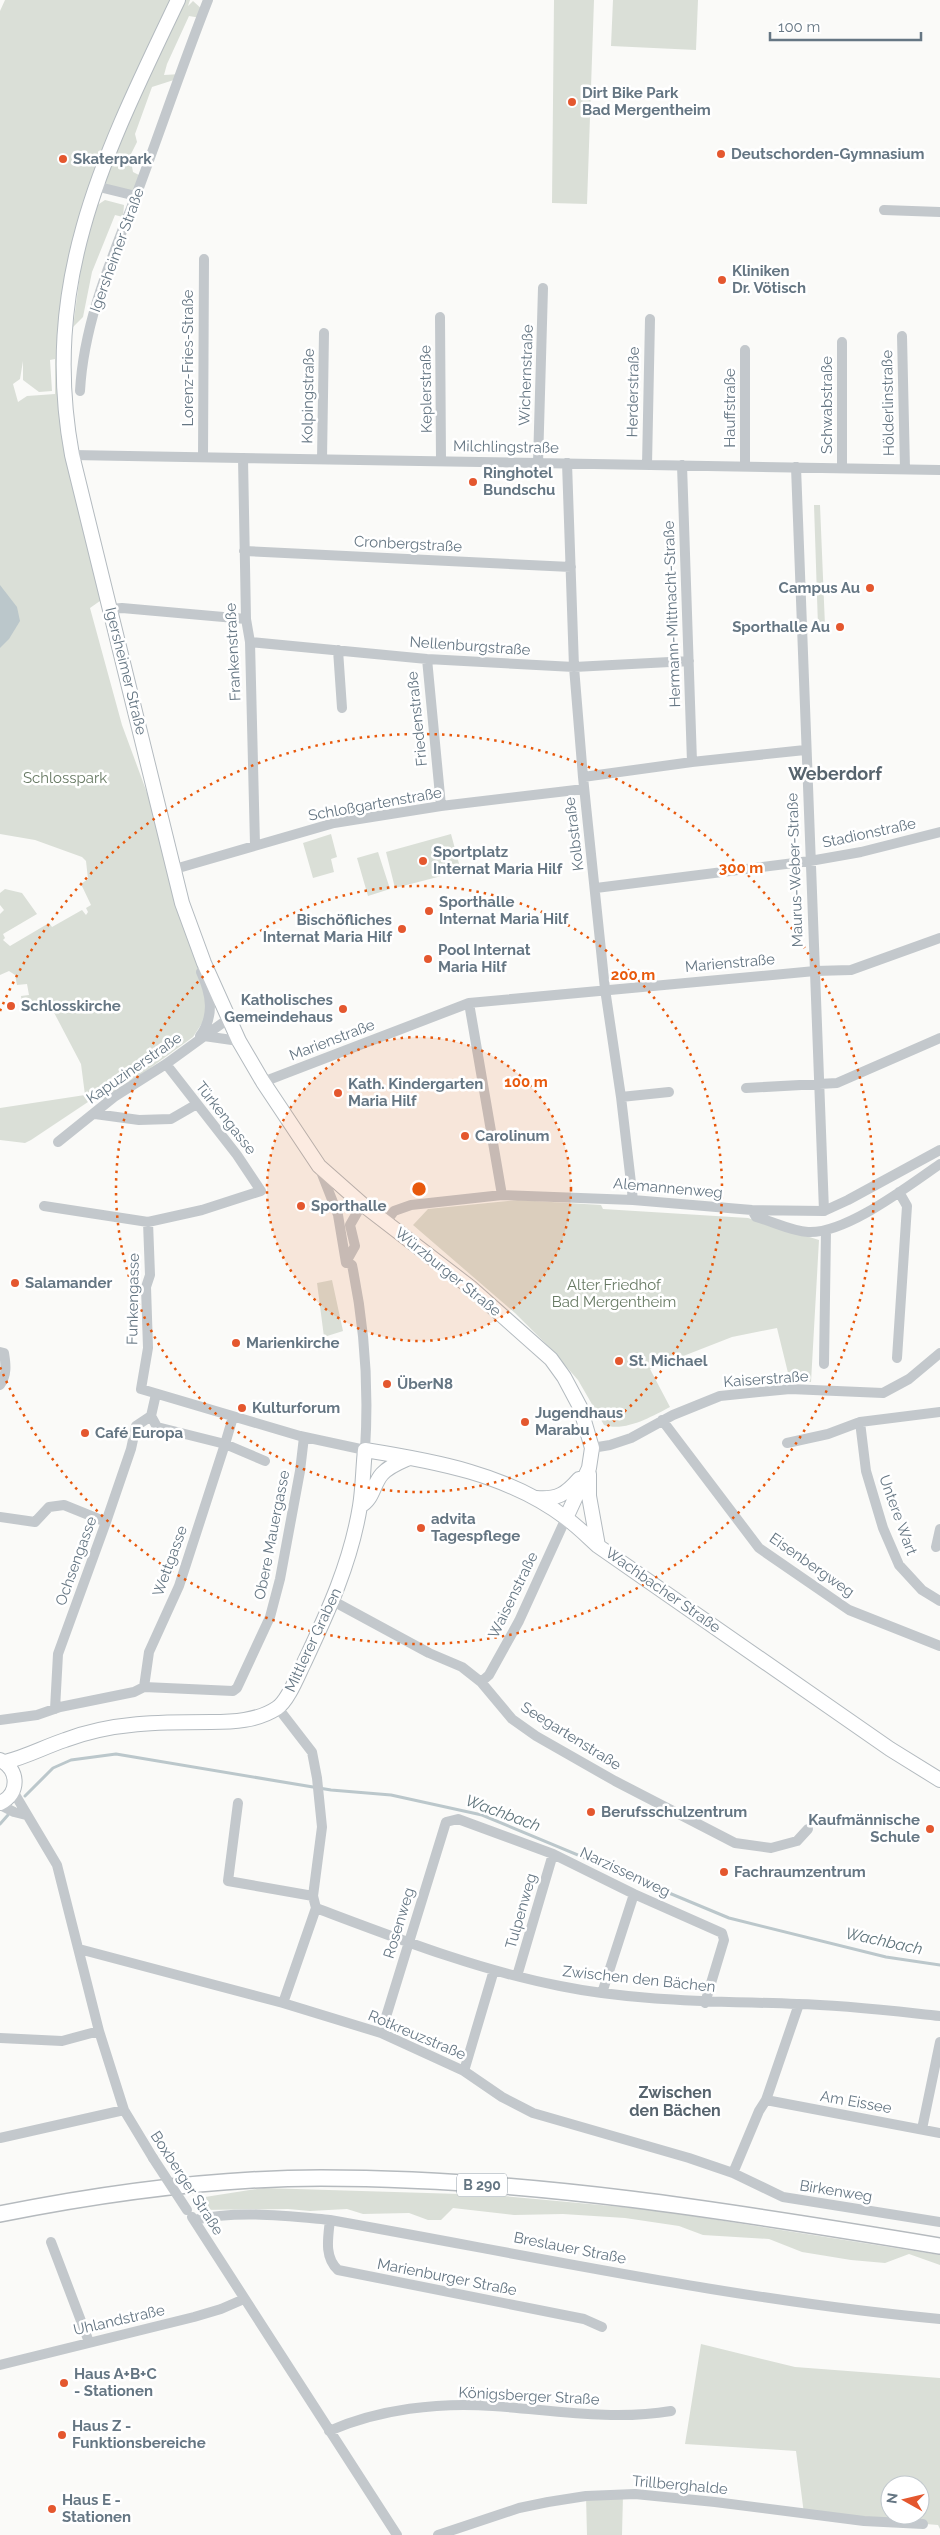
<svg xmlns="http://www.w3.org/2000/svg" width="940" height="2535" font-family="Raleway,sans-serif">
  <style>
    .green { fill: #dadfd7; fill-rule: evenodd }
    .water { fill: #bbc7cb }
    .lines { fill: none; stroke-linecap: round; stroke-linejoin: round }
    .stream { stroke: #bbc7cb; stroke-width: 3 }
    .secondary-casing { stroke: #b3babf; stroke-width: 16 }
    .primary-casing { stroke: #b5babe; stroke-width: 18 }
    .street { stroke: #c3c8cc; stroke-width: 10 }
    .secondary { stroke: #fff; stroke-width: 14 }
    .primary { stroke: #fff; stroke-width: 15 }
    .street-bridge { stroke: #c3c8cc; stroke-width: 10 }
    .ring { fill: none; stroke: #e8590c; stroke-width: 2.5; stroke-dasharray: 2.5 5 }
    .poi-dot { fill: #e4572e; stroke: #fff; stroke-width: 2 }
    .labels { text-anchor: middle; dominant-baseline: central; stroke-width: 5; stroke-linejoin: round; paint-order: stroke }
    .shield { fill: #fff; stroke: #939fa8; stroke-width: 1 }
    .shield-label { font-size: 14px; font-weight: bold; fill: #657683 }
    .poi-label { font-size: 15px; font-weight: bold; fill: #657683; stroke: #fff; text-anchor: start }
    .street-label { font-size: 15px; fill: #657683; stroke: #fff }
    .park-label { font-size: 15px; fill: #687a64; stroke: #fff }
    .water-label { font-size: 16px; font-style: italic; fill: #60757c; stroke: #fff }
    .neighbourhood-label { font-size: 16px; font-weight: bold; fill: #57646e; stroke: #fff }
    .quarter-label { font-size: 18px; font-weight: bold; fill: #57646e; stroke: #fff }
    .centre { fill: #e8590c; stroke: #fff; stroke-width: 2.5 }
    .ring-label { font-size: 15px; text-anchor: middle; font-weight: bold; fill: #e8590c; stroke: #fff; stroke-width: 5; stroke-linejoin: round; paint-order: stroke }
  </style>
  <rect width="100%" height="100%" fill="#fafaf8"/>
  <!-- green -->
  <path class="green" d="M5 0H190L188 6 193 1 204 11 201 18 189 16 167 64 164 75 181 74 180 78 152 87 135 134 137 142 130 156 133 172 143 177 136 196 96 186 86 214 63 387 107 596 90 608 122 725 174 866 205 980 206 1017 193 1037 105 1101 100 1094 31 1140 25 1143 0 1140V1108L85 1095 81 1064 49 1003 34 1011 23 1012 21 996 29 995 27 984 17 985 15 975 9 971 0 975V914L4 910 0 905V893L5 889 22 893 37 914 3 934 5 938 3 940 10 946 49 923 52 927 82 910 86 915 88 912 86 908 91 905 81 884 88 879 86 861 82 857 35 840 0 834V11ZM55 359V394L27 396 18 402 13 384 20 379 23 361V380L39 392 52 391 50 360Z
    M554 0H594L587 204 552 203Z
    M613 0H698L696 50 611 46Z
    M105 200 124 205 123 217 115 215 92 272 83 317 73 327 82 259 96 206Z
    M814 505H820L825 626H818Z
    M331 834 337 857 331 859 334 872 313 878 303 843Z
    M451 834 461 871 395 888 386 852Z
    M378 852 390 889 368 896 357 858Z
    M518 1200 601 1205 603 1209 748 1218 819 1240 811 1382 790 1381 777 1328 732 1337 650 1369 670 1407C651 1417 625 1432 604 1425L578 1380 549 1347 515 1313 413 1225 428 1209Z
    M332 1280 343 1331 324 1337 317 1283Z
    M263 2188 493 2195 655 2210 940 2255V2265L909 2254 885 2263 851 2260 802 2252 769 2239 703 2235 679 2226 625 2218 563 2214 514 2215 453 2208 441 2220H428L409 2213 363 2214 347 2209 310 2211 288 2209 199 2210 205 2197Z
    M701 2344 795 2367 940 2378V2529L938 2525 804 2514 796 2451 685 2444ZM890 2485H920V2515H890Z
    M623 2495 622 2535H587L586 2496Z"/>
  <!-- water -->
  <path class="water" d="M0 585 17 607 20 621 9 639 0 648Z"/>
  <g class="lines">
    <!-- stream -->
    <path class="stream" d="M25 1796 53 1768 71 1760 116 1754 331 1790 391 1795 482 1815 729 1918 886 1957 940 1965
      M0 1824 8 1815"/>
    <!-- secondary casing -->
    <g class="secondary-casing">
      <path id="secondary" d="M178 0C105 153 40 280 72 455L182 903 204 963 239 1041 263 1082 319 1166 362 1204 470 1287 551 1359 564 1377 580 1407 592 1448 589 1468 566 1518
        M589 1474V1496L598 1546
        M536 1498C557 1500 566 1494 579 1479
        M360 1506C373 1500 373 1484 382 1474 389 1466 400 1462 409 1458
        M0 1760C19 1769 20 1794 0 1803
        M5 1762C26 1757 44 1747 65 1740 112 1722 161 1722 211 1722 232 1722 258 1721 277 1708 288 1701 298 1675 304 1663 328 1612 351 1562 360 1506 363 1488 363 1468 365 1450 434 1461 508 1474 566 1518 577 1526 587 1536 598 1546L890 1749 940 1780"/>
    </g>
    <!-- primary casing -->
    <g class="primary-casing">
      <path id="primary" d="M0 2214C105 2193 213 2178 321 2178 529 2178 735 2212 940 2246"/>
    </g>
    <!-- street -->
    <path class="street" d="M95 186 136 196
      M884 210 940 212
      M440 317 441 461
      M902 336 905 469
      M842 342V468
      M745 350V466
      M80 391C84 318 115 251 140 185 163 123 184 61 208 0
      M72 455 940 470
      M203 457 204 259
      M243 458 246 619 250 642 255 845
      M322 459 324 333
      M538 463 543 288
      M567 463 574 667 583 777 605 989 621 1097 633 1200
      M647 465 650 319
      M682 465 692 762
      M796 467 824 1211
      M244 551 571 567
      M110 609 122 608 246 619
      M250 642 427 659 574 667 689 661
      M338 650 342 708
      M427 659 441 806
      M583 777 692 762 805 750
      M175 869 334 823 441 806 584 789
      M596 888 810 861 861 852 940 832
      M469 1003 502 1195
      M200 1036C215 1016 211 994 201 972
      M204 1036 239 1041
      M263 1082 469 1003 815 971 851 970 940 938
      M746 1088 837 1083 940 1038
      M621 1097 669 1092
      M95 1114 139 1120 171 1119 197 1104
      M58 1142 114 1097 166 1064 228 1019
      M320 1169 338 1215 346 1263
      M44 1206 148 1222 202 1210 261 1191 237 1155 166 1064
      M752 1210 756 1217C772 1221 791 1231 808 1232 846 1234 908 1186 940 1164
      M148 1222 150 1275 146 1287 148 1348 141 1389 300 1436 365 1450C369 1387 365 1327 352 1265L346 1262 355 1246 350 1225 362 1204
      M386 1222 394 1211 411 1205 502 1195 633 1200 752 1210 824 1211 848 1200 940 1150
      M0 1352 4 1353C6 1365 7 1375 0 1385
      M897 1358 907 1206 899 1192
      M824 1364 826 1230
      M156 1394 151 1416 157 1427 225 1444 233 1417
      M662 1420 759 1548 849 1610 940 1646
      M860 1422 866 1471 883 1528 899 1565 922 1590 940 1601
      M787 1443 828 1434 860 1422 940 1412
      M592 1448 610 1445 631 1438 673 1415 720 1396 790 1389 883 1393 909 1379 940 1353
      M0 1517 35 1522 49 1507 64 1505 106 1522
      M936 1547 940 1529
      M333 1601 429 1653 462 1667 481 1682 512 1719 536 1736 615 1781 735 1843 771 1848 797 1841 808 1829
      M481 1682 489 1675 519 1621 566 1518
      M144 1687 149 1652 179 1586 225 1444 265 1461
      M278 1708 312 1752 317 1778 322 1827 313 1896 316 1908 283 2003
      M55 1709 58 1654 106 1522 131 1449 136 1426 151 1416
      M0 1720 37 1715 60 1707 134 1692 144 1687 233 1691 237 1688 270 1617 280 1579 300 1471 304 1437
      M13 1791 57 1865 99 2031 124 2110 153 2158
      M238 1803 228 1881 313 1896
      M0 1805 14 1812 26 1815
      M316 1908C396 1938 477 1970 560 1986 638 2002 718 2001 797 2004 845 2005 893 2011 940 2016
      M79 1949 283 2003 381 2033 464 2071 502 2097 533 2113 689 2158 733 2173 783 2197 940 2222
      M517 1976 553 1854
      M602 1993 634 1894
      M381 2033 446 1822 458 1819 553 1854 634 1894 722 1933 724 1940 705 2003
      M0 2038 62 2041 99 2031
      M464 2071 494 1970
      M766 2100 940 2133
      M922 2129 940 2042
      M0 2138 124 2110
      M733 2173 759 2111 766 2100 799 2004
      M192 2217 397 2535
      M194 2220C238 2210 286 2216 330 2220 533 2256 735 2300 940 2319
      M330 2220C328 2238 324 2257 338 2270L584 2319 602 2327
      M51 2242 89 2342
      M0 2365 194 2317 221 2309 244 2299
      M329 2431C379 2409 439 2402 493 2406 552 2410 612 2421 671 2411
      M438 2535 519 2508 548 2502 586 2496 635 2494 715 2502 864 2521 923 2524"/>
    <!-- secondary -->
    <use href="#secondary" class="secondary"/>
    <!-- primary -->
    <use href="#primary" class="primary"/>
    <!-- street-bridge -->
    <path class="street-bridge" d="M153 2158 187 2210"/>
  </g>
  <!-- distance rings -->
  <circle cx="419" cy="1189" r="152" fill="#e8590c" fill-opacity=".12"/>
  <g class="ring">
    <circle cx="419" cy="1189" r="152"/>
    <circle cx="419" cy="1189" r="303"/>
    <path d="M0 1011A455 455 0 1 1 0 1367"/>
  </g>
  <!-- markers -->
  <g class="poi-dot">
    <circle cx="572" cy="102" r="5"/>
    <circle cx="721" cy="154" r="5"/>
    <circle cx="63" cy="159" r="5"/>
    <circle cx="722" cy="280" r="5"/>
    <circle cx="473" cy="482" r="5"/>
    <circle cx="870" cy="588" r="5"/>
    <circle cx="840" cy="627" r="5"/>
    <circle cx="423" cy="861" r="5"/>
    <circle cx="429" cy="911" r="5"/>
    <circle cx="402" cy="929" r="5"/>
    <circle cx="428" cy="959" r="5"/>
    <circle cx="11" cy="1006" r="5"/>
    <circle cx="343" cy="1009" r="5"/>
    <circle cx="338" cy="1093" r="5"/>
    <circle cx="465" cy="1136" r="5"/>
    <circle cx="301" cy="1206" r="5"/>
    <circle cx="15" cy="1283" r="5"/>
    <circle cx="236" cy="1343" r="5"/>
    <circle cx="619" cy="1361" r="5"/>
    <circle cx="387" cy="1384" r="5"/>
    <circle cx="242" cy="1408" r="5"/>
    <circle cx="525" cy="1422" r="5"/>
    <circle cx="85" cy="1433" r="5"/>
    <circle cx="421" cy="1528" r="5"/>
    <circle cx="591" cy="1812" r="5"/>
    <circle cx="930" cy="1829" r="5"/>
    <circle cx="724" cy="1872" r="5"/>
    <circle cx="64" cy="2383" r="5"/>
    <circle cx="62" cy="2435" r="5"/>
    <circle cx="52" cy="2509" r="5"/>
  </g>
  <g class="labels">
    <!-- shield labels -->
    <rect class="shield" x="457" y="2173.5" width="50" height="23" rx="4"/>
    <g class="shield-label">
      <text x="482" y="2185">B 290</text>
    </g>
    <!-- poi labels -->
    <g class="poi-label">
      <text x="582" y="93">Dirt Bike Park<tspan x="582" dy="17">Bad Mergentheim</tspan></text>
      <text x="731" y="154">Deutschorden-Gymnasium</text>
      <text x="73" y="159">Skaterpark</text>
      <text x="732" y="271">Kliniken<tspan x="732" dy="17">Dr. Vötisch</tspan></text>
      <text x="483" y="473">Ringhotel<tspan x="483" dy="17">Bundschu</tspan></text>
      <text x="860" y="588" text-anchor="end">Campus Au</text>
      <text x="830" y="627" text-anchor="end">Sporthalle Au</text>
      <text x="433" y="852">Sportplatz<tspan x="433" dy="17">Internat Maria Hilf</tspan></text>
      <text x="439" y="902">Sporthalle<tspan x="439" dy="17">Internat Maria Hilf</tspan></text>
      <text x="392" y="920" text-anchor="end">Bischöfliches<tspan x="392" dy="17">Internat Maria Hilf</tspan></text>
      <text x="438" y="950">Pool Internat<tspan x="438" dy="17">Maria Hilf</tspan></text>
      <text x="333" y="1000" text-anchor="end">Katholisches<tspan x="333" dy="17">Gemeindehaus</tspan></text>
      <text x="21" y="1006">Schlosskirche</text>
      <text x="348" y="1084">Kath. Kindergarten<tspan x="348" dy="17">Maria Hilf</tspan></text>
      <text x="475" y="1136">Carolinum</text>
      <text x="311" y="1206">Sporthalle</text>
      <text x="25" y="1283">Salamander</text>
      <text x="246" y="1343">Marienkirche</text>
      <text x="629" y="1361">St. Michael</text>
      <text x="397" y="1384">ÜberN8</text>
      <text x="252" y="1408">Kulturforum</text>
      <text x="535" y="1413">Jugendhaus<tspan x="535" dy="17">Marabu</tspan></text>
      <text x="95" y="1433">Café Europa</text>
      <text x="431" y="1519">advita<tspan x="431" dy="17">Tagespflege</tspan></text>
      <text x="601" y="1812">Berufsschulzentrum</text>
      <text x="920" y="1820" text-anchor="end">Kaufmännische<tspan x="920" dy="17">Schule</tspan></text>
      <text x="734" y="1872">Fachraumzentrum</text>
      <text x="74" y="2374">Haus A+B+C<tspan x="74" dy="17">- Stationen</tspan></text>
      <text x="72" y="2426">Haus Z -<tspan x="72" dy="17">Funktionsbereiche</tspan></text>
      <text x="62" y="2500">Haus E -<tspan x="62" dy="17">Stationen</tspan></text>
    </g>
    <!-- street labels -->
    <g class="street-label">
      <text transform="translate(117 250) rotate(-70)">Igersheimer Straße</text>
      <text transform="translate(188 358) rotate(-90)">Lorenz-Fries-Straße</text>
      <text transform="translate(526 375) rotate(-88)">Wichernstraße</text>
      <text transform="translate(426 389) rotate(-91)">Keplerstraße</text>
      <text transform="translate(633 392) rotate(-89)">Herderstraße</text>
      <text transform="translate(308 396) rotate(-89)">Kolpingstraße</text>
      <text transform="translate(888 403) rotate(-91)">Hölderlinstraße</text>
      <text transform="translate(827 405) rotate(-90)">Schwabstraße</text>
      <text transform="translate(730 408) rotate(-90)">Hauffstraße</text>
      <text transform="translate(506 447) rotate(1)">Milchlingstraße</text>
      <text transform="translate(408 544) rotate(3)">Cronbergstraße</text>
      <text transform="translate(672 614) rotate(-92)">Hermann-Mittnacht-Straße</text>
      <text transform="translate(470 646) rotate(4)">Nellenburgstraße</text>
      <text transform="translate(233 652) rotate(-93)">Frankenstraße</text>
      <text transform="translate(126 671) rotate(76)">Igersheimer Straße</text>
      <text transform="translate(417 719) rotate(-96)">Friedenstraße</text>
      <text transform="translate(375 804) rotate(-10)">Schloßgartenstraße</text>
      <text transform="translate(869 833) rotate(-12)">Stadionstraße</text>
      <text transform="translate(574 834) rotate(-97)">Kolbstraße</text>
      <text transform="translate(795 870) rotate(-92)">Maurus-Weber-Straße</text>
      <text transform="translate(730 963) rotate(-5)">Marienstraße</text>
      <text transform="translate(332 1040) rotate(-21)">Marienstraße</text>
      <text transform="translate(134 1068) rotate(-35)">Kapuzinerstraße</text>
      <text transform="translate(226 1118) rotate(52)">Türkengasse</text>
      <text transform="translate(668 1188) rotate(5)">Alemannenweg</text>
      <text transform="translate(448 1272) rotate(39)">Würzburger Straße</text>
      <text transform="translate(133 1299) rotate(-89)">Funkengasse</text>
      <text transform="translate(766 1379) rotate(-4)">Kaiserstraße</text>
      <text transform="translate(898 1515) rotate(70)">Untere Wart</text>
      <text transform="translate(272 1535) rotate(-79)">Obere Mauergasse</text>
      <text transform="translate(76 1561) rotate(-70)">Ochsengasse</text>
      <text transform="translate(170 1561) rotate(-70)">Wettgasse</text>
      <text transform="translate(812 1565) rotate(35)">Eisenbergweg</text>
      <text transform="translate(663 1590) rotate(35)">Wachbacher Straße</text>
      <text transform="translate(513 1595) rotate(-64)">Waisenstraße</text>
      <text transform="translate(313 1640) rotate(-65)">Mittlerer Graben</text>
      <text transform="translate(571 1736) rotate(32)">Seegartenstraße</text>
      <text transform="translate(625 1872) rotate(25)">Narzissenweg</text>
      <text transform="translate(521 1911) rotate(-74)">Tulpenweg</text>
      <text transform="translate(399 1923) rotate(-73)">Rosenweg</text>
      <text transform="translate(639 1979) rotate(6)">Zwischen den Bächen</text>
      <text transform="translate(417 2035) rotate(23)">Rotkreuzstraße</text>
      <text transform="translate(856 2102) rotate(10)">Am Eissee</text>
      <text transform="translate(187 2183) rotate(57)">Boxberger Straße</text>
      <text transform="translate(836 2191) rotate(9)">Birkenweg</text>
      <text transform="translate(570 2248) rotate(11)">Breslauer Straße</text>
      <text transform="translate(447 2277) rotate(11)">Marienburger Straße</text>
      <text transform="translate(119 2320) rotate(-13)">Uhlandstraße</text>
      <text transform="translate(529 2396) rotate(3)">Königsberger Straße</text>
      <text transform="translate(680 2485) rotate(5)">Trillberghalde</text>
    </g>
    <!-- park labels -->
    <g class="park-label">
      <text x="65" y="778">Schlosspark</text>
      <text x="614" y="1285">Alter Friedhof<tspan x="614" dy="17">Bad Mergentheim</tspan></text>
    </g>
    <!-- water labels -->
    <g class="water-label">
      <text transform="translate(503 1813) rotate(20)">Wachbach</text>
      <text transform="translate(884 1941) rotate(12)">Wachbach</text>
    </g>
    <!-- neighbourhood labels -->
    <g class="neighbourhood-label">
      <text x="675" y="2092">Zwischen<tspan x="675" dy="18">den Bächen</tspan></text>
    </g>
    <!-- quarter labels -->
    <g class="quarter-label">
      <text x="835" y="773">Weberdorf</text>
    </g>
  </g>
  <circle cx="419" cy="1189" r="8" class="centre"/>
  <g class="ring-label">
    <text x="741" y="873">300 m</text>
    <text x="633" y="980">200 m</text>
    <text x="526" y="1087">100 m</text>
  </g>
  <!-- north arrow -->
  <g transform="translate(905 2500) rotate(278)"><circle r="24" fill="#ffffff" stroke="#c1c8cd"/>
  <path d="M0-4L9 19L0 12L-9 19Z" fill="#e4572e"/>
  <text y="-8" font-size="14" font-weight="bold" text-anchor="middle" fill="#657683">N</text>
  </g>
  <!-- scale -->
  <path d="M770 32v8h151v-8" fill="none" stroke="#657683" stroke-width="2.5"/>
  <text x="778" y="32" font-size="15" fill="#657683" stroke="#ffffff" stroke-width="4" paint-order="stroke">100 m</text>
</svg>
